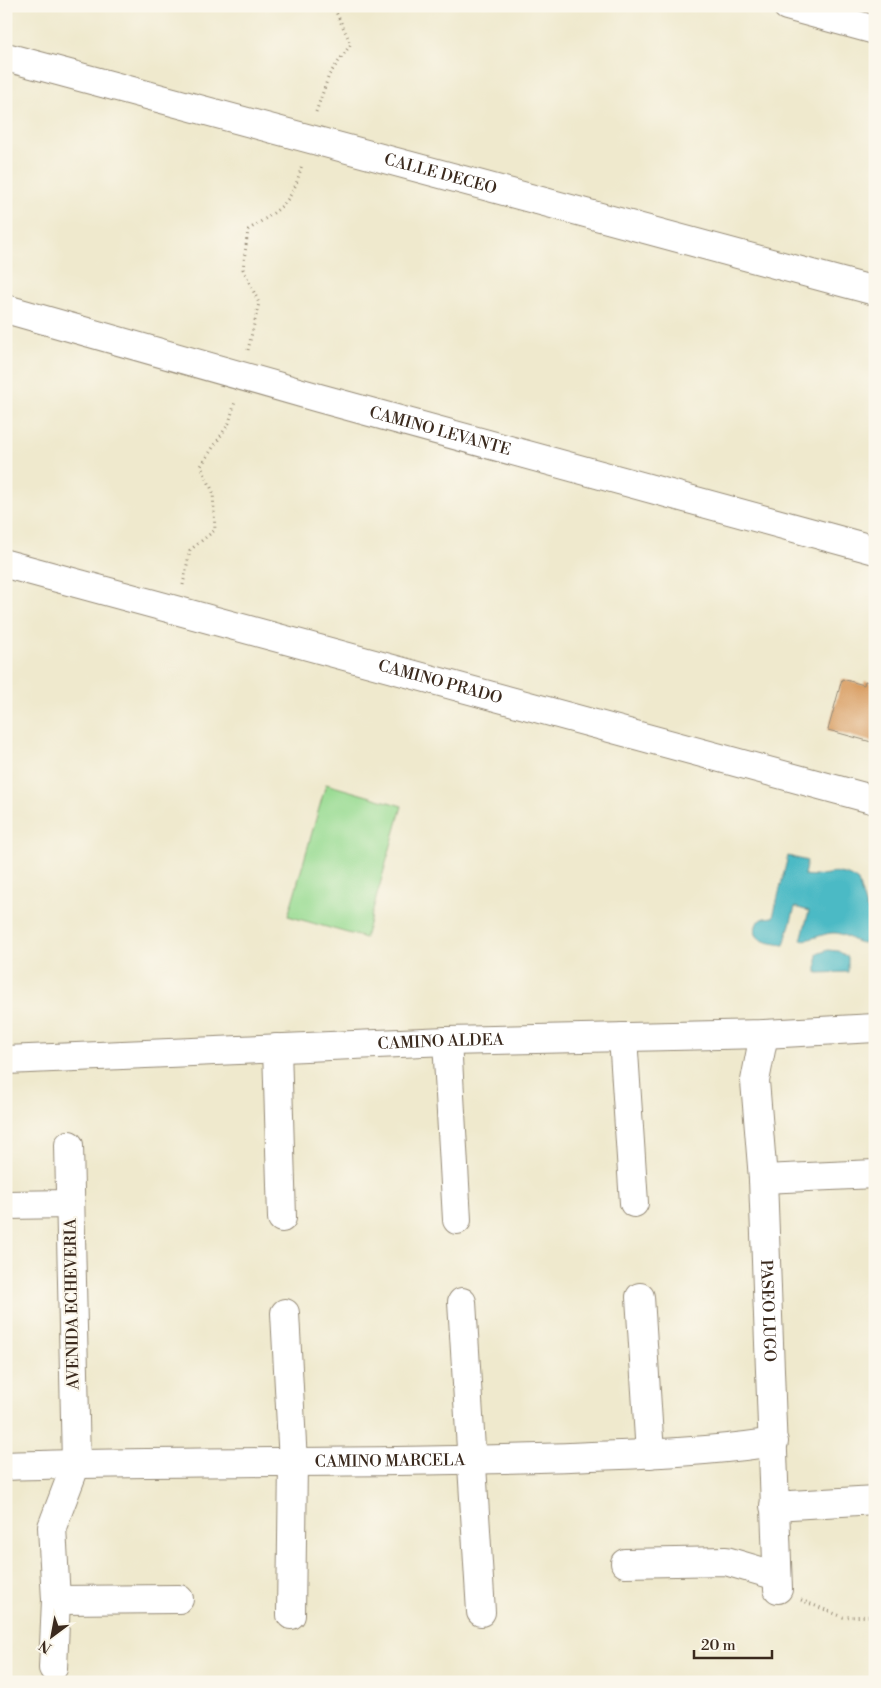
<svg xmlns="http://www.w3.org/2000/svg" width="881" height="1688" font-family="'Libre Bodoni',serif">
  <style>
    .green { fill: #98db92; stroke: #6a8258 }
    .water { fill: #4cbac5; stroke: #447272 }
    .building { fill: #d7995c }
    .lines { fill: none; stroke-linecap: round; stroke-linejoin: round }
    .minor-casing { stroke: #958a76; stroke-width: 30 }
    .path { stroke: #958a76; stroke-width: 3; stroke-dasharray: 1 4; stroke-linecap: butt }
    .minor { stroke: #fff; stroke-width: 28 }
    .labels { text-anchor: middle; dominant-baseline: central; stroke-width: 4.5; stroke-linejoin: round; paint-order: stroke }
    .street-label { font-size: 16px; fill: #3b2a1e; stroke: #fbf7ec }
  </style>
  <rect width="100%" height="100%" fill="#fbf7ec"/>
  <filter id="ink" filterUnits="userSpaceOnUse"><feTurbulence type="fractalNoise" baseFrequency=".02" numOctaves="2"/><feDisplacementMap in="SourceGraphic" scale="10" xChannelSelector="R" yChannelSelector="G"/><feConvolveMatrix kernelMatrix="1 2 1 2 8 2 1 2 1" color-interpolation-filters="sRGB"/></filter>
  <filter id="wash" filterUnits="userSpaceOnUse"><feTurbulence type="fractalNoise" baseFrequency=".0096" numOctaves="4" result="noise"/><feDisplacementMap in="SourceGraphic" scale="20" xChannelSelector="R" yChannelSelector="G"/><feGaussianBlur stdDeviation="1.12" result="paint"/><feColorMatrix in="noise" values="0 0 0 0 0 0 0 0 0 0 0 0 0 0 0 0 0 1.4 0 .05"/><feComposite in="paint" operator="in"/></filter>
  <g filter="url(#wash)">
    <rect width="100%" height="100%" fill="#efe9cd"/>
    <!-- green -->
    <path class="green" d="M326 784 402 806 365 938 288 916Z"/>
    <!-- water -->
    <path class="water" d="M788 856 807 861 804 875C826 879 837 865 858 881L866 908 875 918 873 940C857 949 851 935 836 933 824 932 814 940 801 940L809 911 795 907 784 945C771 943 749 942 757 923L764 918 773 917Z
      M828 950 838 951 848 957V972L817 973V954Z"/>
    <g id="blocks">
      <!-- building -->
      <path class="building" d="M842 679 864 685 865 681 875 684V743L828 730Z"/>
    </g>
  </g>
  <g filter="url(#ink)">
    <use href="#blocks" fill-opacity="0" stroke="#958a76" stroke-width="1"/>
    <g class="lines">
      <!-- minor casing -->
      <g class="minor-casing">
        <g id="minor">
          <path d="M787 6 875 30"/>
          <path id="s1" d="M6 57 875 291"/>
          <path id="s2" d="M6 309 319 398 875 550"/>
          <path id="s3" d="M6 564 875 800"/>
          <path id="s4" d="M764 1034 755 1081 763 1179 778 1589"/>
          <path d="M623 1037 634 1203"/>
          <path d="M447 1041 457 1220"/>
          <path d="M277 1048 282 1218"/>
          <path id="s5" d="M6 1060 447 1041 764 1034 875 1028"/>
          <path d="M763 1179 875 1174"/>
          <path d="M6 1205 70 1204"/>
          <path d="M640 1297 650 1454"/>
          <path d="M462 1302 481 1612"/>
          <path d="M285 1313 293 1463 291 1615"/>
          <path id="s6" d="M6 1466C184 1460 361 1464 539 1458 617 1455 696 1454 774 1442"/>
          <path d="M774 1506 875 1500"/>
          <path d="M625 1563 726 1561 777 1576"/>
          <path d="M56 1600 179 1599"/>
          <path d="M53 1668 56 1600 52 1527 76 1464 69 1145"/>
        </g>
      </g>
      <!-- path -->
      <path class="path" d="M316 112 329 75 351 44 336 12V6
        M248 350 259 303 243 269 248 230C281 208 292 205 302 164
        M183 585 190 550 215 530 213 492 201 466 229 423 235 402
        M801 1600 843 1617 875 1616"/>
      <!-- minor -->
      <use href="#minor" class="minor"/>
    </g>
  </g>
  <g class="labels">
    <!-- street labels -->
    <g class="street-label">
      <text stroke="none"><textPath href="#s1" startOffset="450">CALLE DECEO</textPath></text>
      <text stroke="none"><textPath href="#s2" startOffset="451">CAMINO LEVANTE</textPath></text>
      <text stroke="none"><textPath href="#s3" startOffset="450">CAMINO PRADO</textPath></text>
      <text stroke="none"><textPath href="#s5" startOffset="435">CAMINO ALDEA</textPath></text>
      <text transform="translate(72 1304) rotate(-91)">AVENIDA ECHEVERIA</text>
      <text stroke="none"><textPath href="#s4" startOffset="278">PASEO LUGO</textPath></text>
      <text stroke="none"><textPath href="#s6" startOffset="384">CAMINO MARCELA</textPath></text>
    </g>
  </g>
  <!-- margin -->
  <rect width="881" height="1688" fill="none" stroke="#fbf7ec" stroke-width="25"/>
  <!-- north arrow -->
  <g transform="translate(52 1636) rotate(212)" stroke="#fbf7ec" stroke-width="4" paint-order="stroke">
  <path d="M0-4L9 19L0 12L-9 19Z" fill="#3b2a1e"/>
  <text y="-8" font-size="14" font-weight="bold" text-anchor="middle" fill="#3b2a1e">N</text>
  </g>
  <!-- scale -->
  <path d="M694 1650v8h78v-8" fill="none" stroke="#3b2a1e" stroke-width="2.5"/>
  <text x="701" y="1650" font-size="15" fill="#3b2a1e" stroke="#fbf7ec" stroke-width="4" paint-order="stroke">20 m</text>
</svg>
